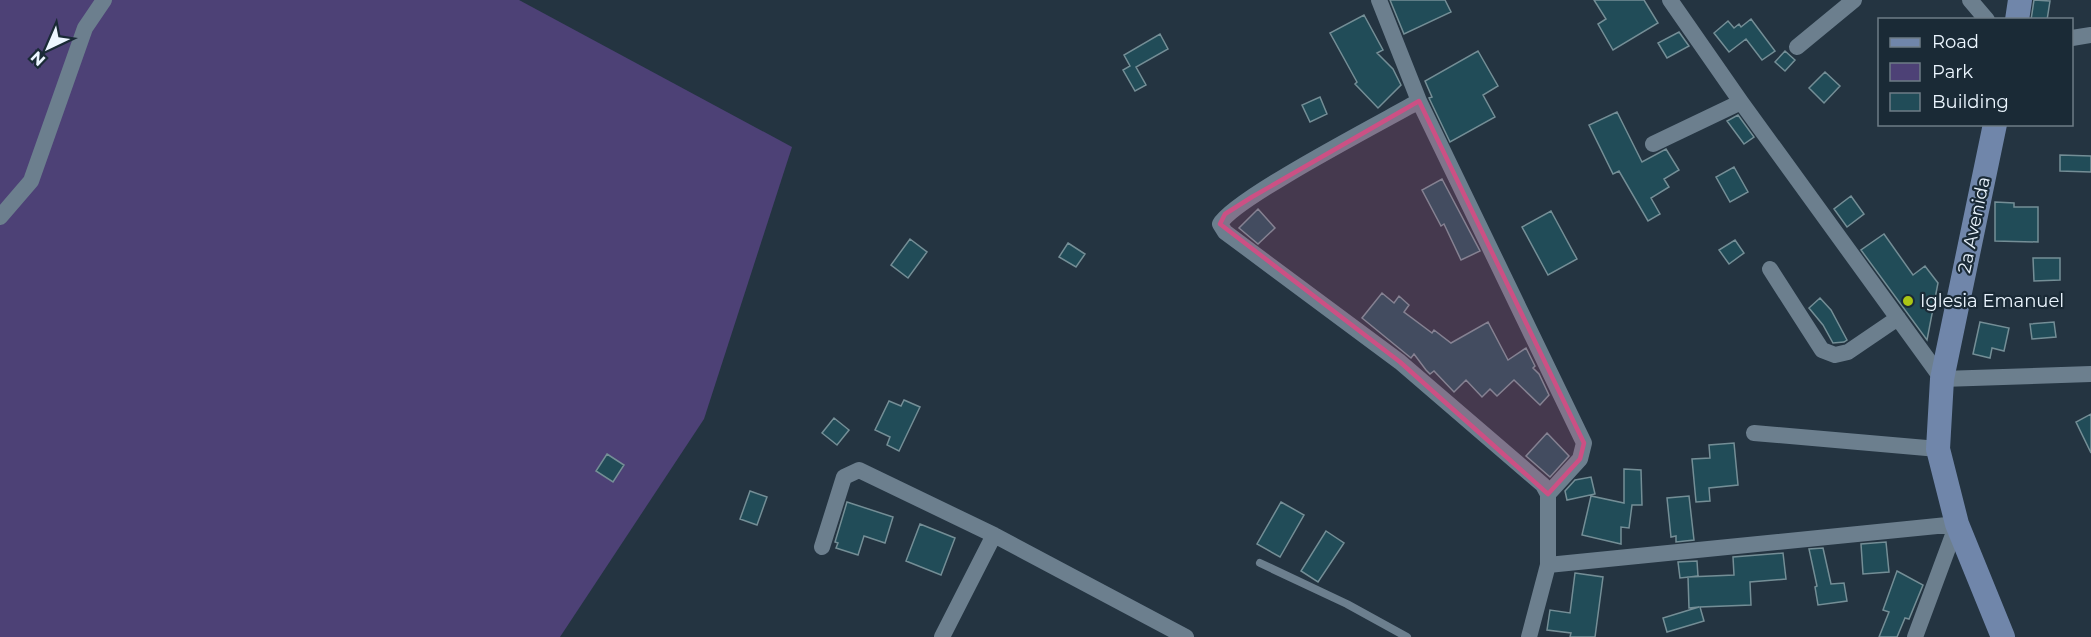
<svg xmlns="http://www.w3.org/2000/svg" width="2091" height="637" font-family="Montserrat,sans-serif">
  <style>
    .green { fill: #4d4176 }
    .building { fill: #214c58; stroke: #748e96; stroke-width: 1.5 }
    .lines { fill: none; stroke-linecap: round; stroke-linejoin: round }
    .lane { stroke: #6c7f8e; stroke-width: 8 }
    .street { stroke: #6c7f8e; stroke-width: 16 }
    .secondary { stroke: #7086aa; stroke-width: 24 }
    .marked { fill: #cc5084; fill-opacity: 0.2; stroke: #cc5084; stroke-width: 4.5; stroke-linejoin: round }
    .poi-dot { fill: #abc615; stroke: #1a2a36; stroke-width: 2 }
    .labels { text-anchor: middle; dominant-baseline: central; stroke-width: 4.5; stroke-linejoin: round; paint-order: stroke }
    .street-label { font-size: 18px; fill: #ecf6ff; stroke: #1a2a36 }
    .poi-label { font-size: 18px; fill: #ecf6ff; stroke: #1a2a36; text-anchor: start }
  </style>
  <rect width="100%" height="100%" fill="#243441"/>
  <!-- green -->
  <path class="green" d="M0 0H519L792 147 704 419 560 637H0Z"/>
  <!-- building -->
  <path class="building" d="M1390 0H1445L1451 12 1404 34Z
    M1594 0H1644L1658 23 1613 50 1598 24 1606 19Z
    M2034 0 2050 1 2047 20H2031Z
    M1364 15 1383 50 1377 53 1393 69 1401 85 1378 108 1355 84 1357 82 1330 33Z
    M1751 19 1775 51 1762 60 1746 39 1729 52 1714 33 1728 21 1734 28 1739 24 1741 27Z
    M1679 32 1689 46 1667 58 1658 43Z
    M1160 34 1168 49 1136 67 1146 85 1135 91 1123 70 1130 66 1124 55Z
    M1478 51 1498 86 1483 95 1495 117 1450 142 1429 98 1432 97 1425 81Z
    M1785 51 1795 60 1785 71 1775 62Z
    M1825 72 1840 86 1824 103 1809 88Z
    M1320 97 1327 114 1310 122 1302 105Z
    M1617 112 1642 162 1666 149 1679 170 1664 179 1669 187 1651 198 1660 214 1648 221 1619 171 1613 174 1589 125Z
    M1738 115 1754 137 1744 144 1727 121Z
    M2060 155 2091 156V172L2060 171Z
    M1734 167 1748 192 1730 202 1716 177Z
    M1442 179 1480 251 1461 260 1444 224 1441 226 1422 190Z
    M1851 196 1864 214 1847 227 1834 209Z
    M1995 202 2014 203V207H2038V242L1995 241Z
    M1258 209 1275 228 1258 244 1239 228Z
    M1551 211 1577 259 1548 275 1522 227Z
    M1884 234 1913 275 1925 266 1938 283 1927 340 1861 250Z
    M910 239 927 252 908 278 891 265Z
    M1735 240 1744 253 1729 264 1719 250Z
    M1068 243 1085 254 1076 267 1059 257Z
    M2033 258H2060V280L2034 281Z
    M1382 293 1394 303 1399 296 1409 305 1404 312 1432 333 1434 330 1451 343 1488 322 1508 360 1526 348 1535 366 1533 368 1539 374 1549 395 1540 405 1514 380 1497 396 1490 389 1482 397 1466 380 1454 392 1434 371 1430 374 1426 370 1414 354 1411 358 1362 318Z
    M1820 298 1831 310 1847 340 1844 342 1833 343 1823 325 1809 308Z
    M1980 322 2009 328 2004 351 1992 348 1990 358 1973 354Z
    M2054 322 2056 337 2032 339 2030 324Z
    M904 400 920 407 899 451 887 445 890 437 875 430 889 401 901 406Z
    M2091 414V453L2076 422Z
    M834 418 849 430 837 445 822 433Z
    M1547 433 1569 456 1550 477 1526 456Z
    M1734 443 1738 485 1709 488 1710 501 1696 502 1692 459 1710 458 1709 445Z
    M607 454 624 465 613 482 596 471Z
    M1624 469 1641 470 1642 505H1632L1629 528 1621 527V544L1582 535 1591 496 1624 503Z
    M1591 477 1595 494 1567 500 1565 491 1575 480Z
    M750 491 767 497 757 525 740 519Z
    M1689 496 1694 540 1676 542V536L1671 537 1667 498Z
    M847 502 893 517 885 543 864 536 858 555 836 548 838 543 835 542Z
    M1281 502 1304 515 1280 557 1257 544Z
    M920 524 955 538 941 575 906 561Z
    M1326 531 1344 543 1318 582 1301 571Z
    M1886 542 1889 572 1863 574 1861 544Z
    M1823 548 1831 584 1844 583 1847 601 1818 605 1815 587 1817 586 1809 549Z
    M1783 553 1786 579 1750 582 1751 605 1700 607 1704 621 1667 632 1663 618 1699 607 1689 608 1688 577 1734 575 1733 557Z
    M1697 561 1698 576 1680 578 1678 562Z
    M1897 571 1923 585 1909 619 1905 618 1897 637H1879L1889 612 1883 610Z
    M1575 573 1603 577 1595 637H1570L1571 633 1547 630 1550 610 1570 613Z"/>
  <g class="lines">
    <!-- lane -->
    <path class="lane" d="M1260 563 1347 604 1407 637"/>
    <!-- street -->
    <path class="street" d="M1379 0 1419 101 1584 443 1580 459 1548 494
      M1670 0 1741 102 1942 379 2091 374
      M1970 0 1987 20
      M2072 38 2091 35
      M1797 47 1854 0
      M1419 101C1384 121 1233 199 1220 224L1225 232 1400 362 1543 485 1548 494V565L1529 637
      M1653 144 1741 102
      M0 217 31 181 85 28 104 0
      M1770 269 1822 350 1835 355 1848 352 1898 318
      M1754 433 1938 449
      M822 547 844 477 859 470 994 535 1186 637
      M1548 565 1957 524 1915 637
      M942 637 994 535"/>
    <!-- secondary -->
    <path class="secondary" d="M2017 20 2020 0
      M1995 124 1942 379 1938 449 1957 524 2003 637"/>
  </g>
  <!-- marked area -->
  <path class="marked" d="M1419 101 1584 443 1580 459 1548 494 1400 362 1220 224 1225 214 1252 197Z"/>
  <!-- markers -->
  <circle class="poi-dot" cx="1908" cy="301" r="6"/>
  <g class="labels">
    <!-- street labels -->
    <g class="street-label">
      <text transform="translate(1974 225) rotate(-78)">2a Avenida</text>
    </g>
    <!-- poi labels -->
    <g class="poi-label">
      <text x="1920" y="301">Iglesia Emanuel</text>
    </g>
  </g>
  <!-- legend -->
  <rect x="1878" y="18" width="195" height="108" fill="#1a2a36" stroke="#6e7c86" stroke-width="1.5"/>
  <rect x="1890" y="38" width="30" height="9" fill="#7086aa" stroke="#6e7c86" stroke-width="1.5"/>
  <text x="1932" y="48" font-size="18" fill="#ecf6ff">Road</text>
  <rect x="1890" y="63" width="30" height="18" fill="#4d4176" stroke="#6e7c86" stroke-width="1.5"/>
  <text x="1932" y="78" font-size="18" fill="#ecf6ff">Park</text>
  <rect x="1890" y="93" width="30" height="18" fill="#214c58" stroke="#6e7c86" stroke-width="1.5"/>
  <text x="1932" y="108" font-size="18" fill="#ecf6ff">Building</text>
  <!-- north arrow -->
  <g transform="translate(48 48) rotate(224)" stroke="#1a2a36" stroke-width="4.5" paint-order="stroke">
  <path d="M0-4.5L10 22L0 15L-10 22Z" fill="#ecf6ff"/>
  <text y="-9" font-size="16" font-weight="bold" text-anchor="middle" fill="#ecf6ff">N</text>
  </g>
</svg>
